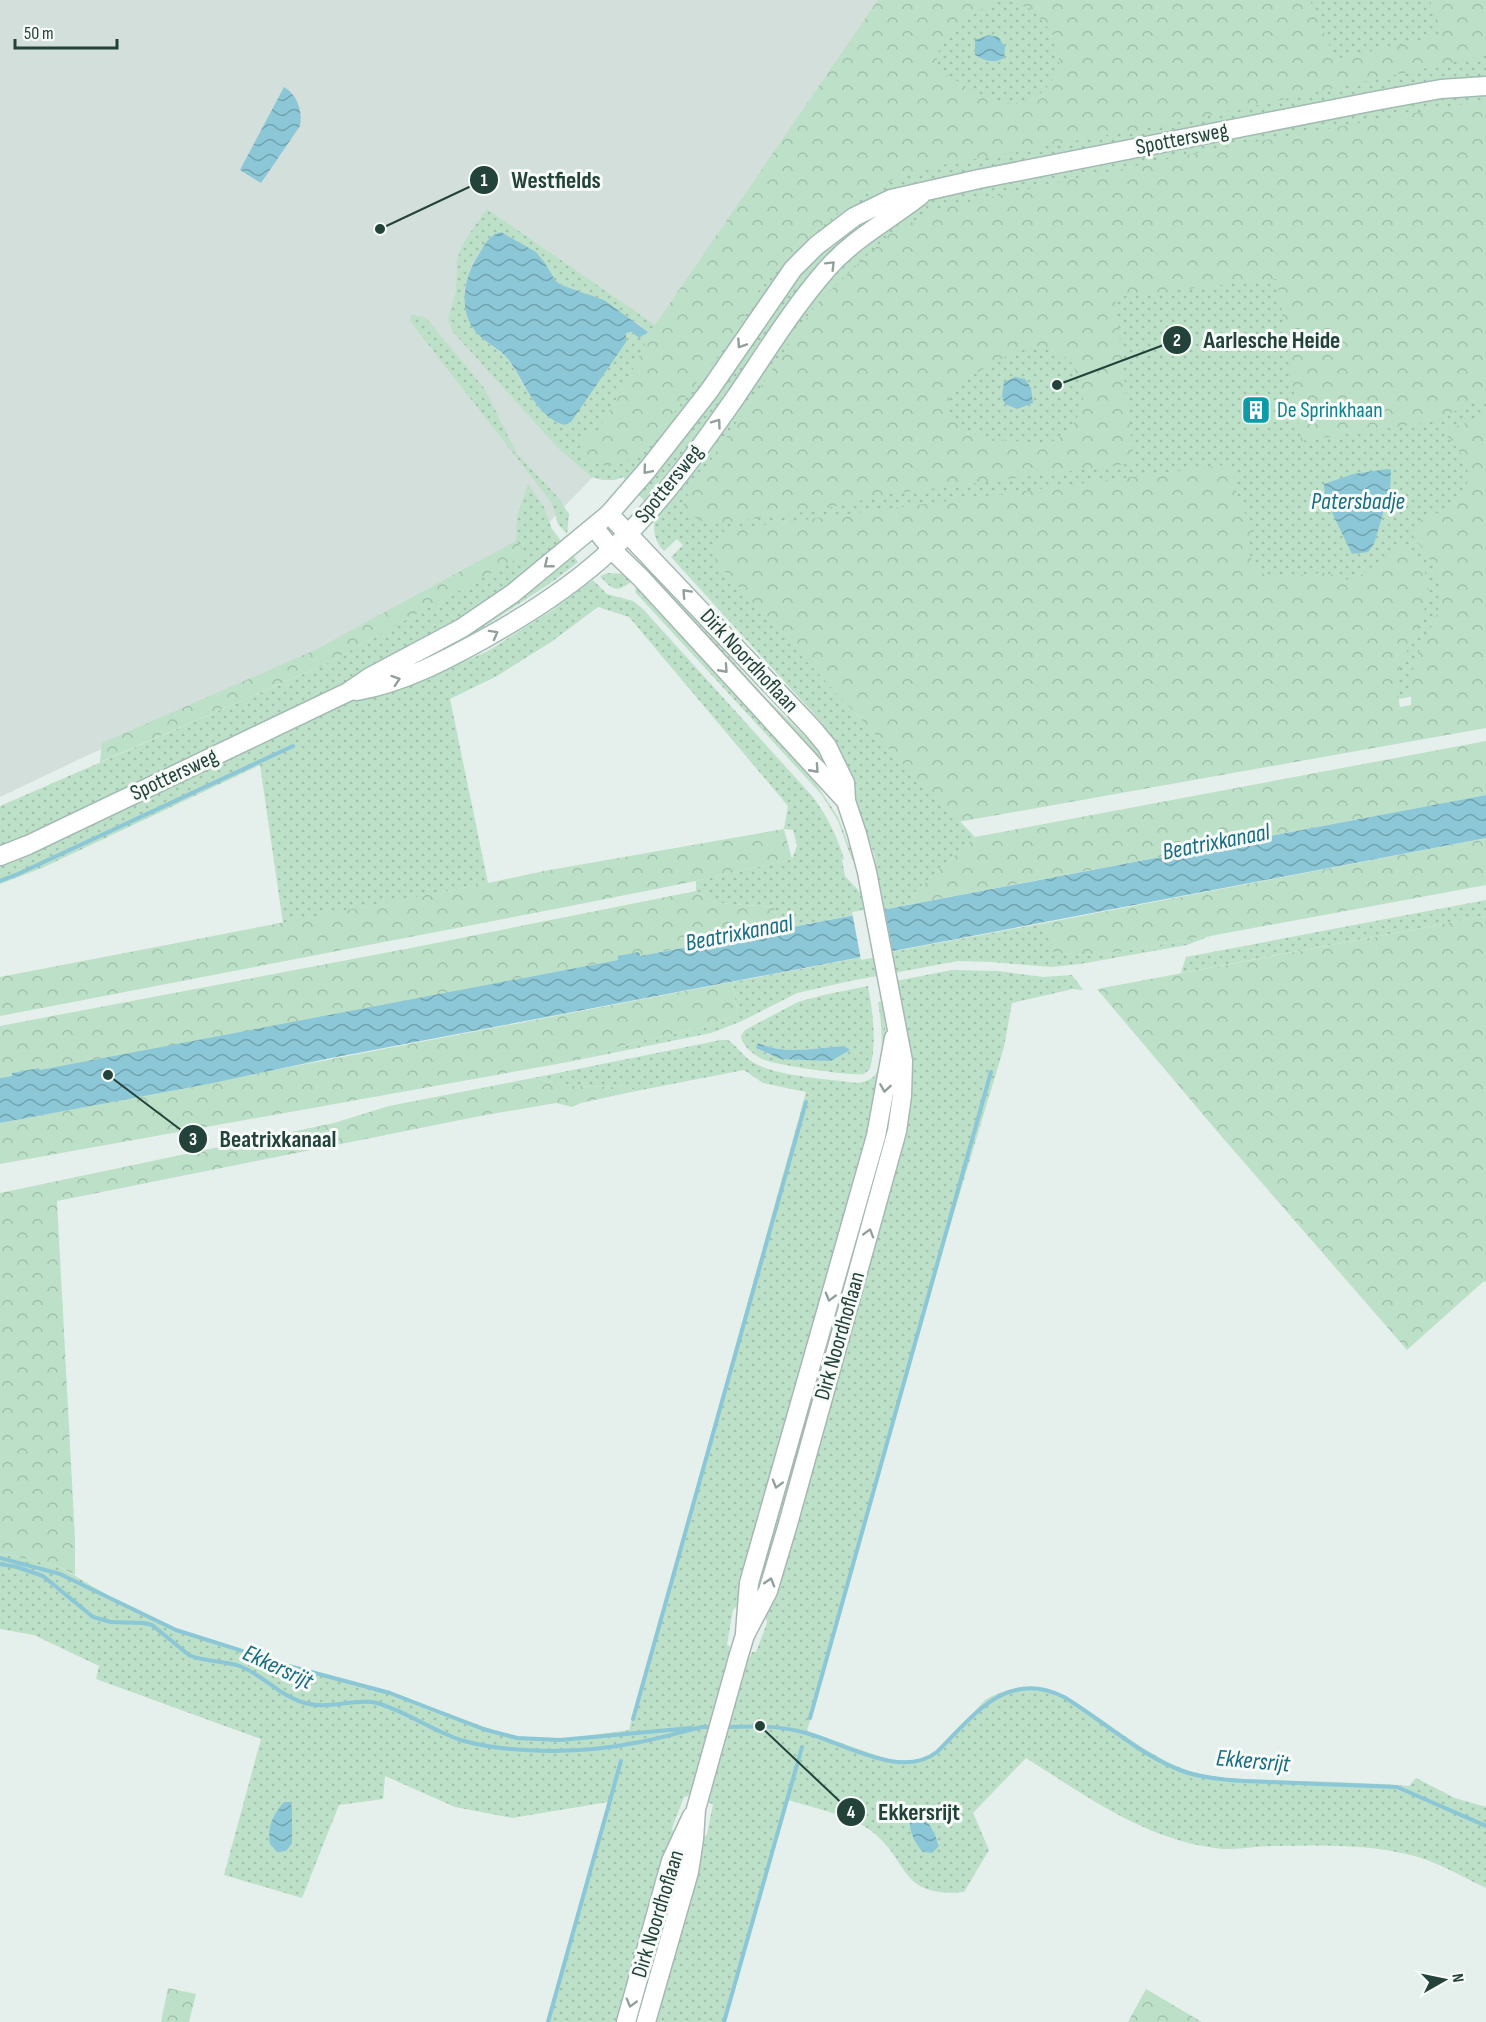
<svg xmlns="http://www.w3.org/2000/svg" width="1486" height="2022" font-family="'Sofia Sans Condensed',sans-serif">
  <style>
    .built { fill: #d3dfda }
    .green { fill: url(#green-dots); fill-rule: evenodd }
    .forest { fill: url(#forest-crowns); fill-rule: evenodd }
    .water { fill: url(#water-waves) }
    .pier { fill: #e5efeb }
    .lines { fill: none; stroke-linecap: round; stroke-linejoin: round }
    .stream { stroke: #8bc7d6; stroke-width: 4 }
    .tertiary-casing { stroke: #a7b8b2; stroke-width: 21 }
    .secondary-casing { stroke: #a2bbb3; stroke-width: 21 }
    .tertiary { stroke: #fff; stroke-width: 18 }
    .secondary { stroke: #fff; stroke-width: 18 }
    .oneway { stroke: #91a09c }
    .labels { text-anchor: middle; dominant-baseline: central; stroke-width: 6; stroke-linejoin: round; paint-order: stroke }
    .street-label { font-size: 22px; fill: #23423a; stroke: #f6fbf8 }
    .culture-label { font-size: 22px; fill: #0d838f; stroke: #f6fbf8; text-anchor: start }
    .water-label { font-size: 24px; font-style: italic; fill: #196c82; stroke: #f6fbf8 }
    .leader { fill: none; stroke: #23423a; stroke-width: 2 }
    .callout-dot { fill: #23423a; stroke: #f6fbf8; stroke-width: 2 }
    .mark-label { font-size: 18px; text-anchor: middle; font-weight: bold; fill: #fff }
    .callout-label { font-size: 24px; text-anchor: middle; font-weight: bold; fill: #23423a; stroke: #f6fbf8; stroke-width: 6; stroke-linejoin: round; paint-order: stroke }
  </style>
  <defs>
    <pattern id="green-dots" width="8" height="8" patternUnits="userSpaceOnUse" patternTransform="scale(1.5)"><rect width="8" height="8" fill="#bde0c8"/><path d="M2 2h.1M6 6h.1" fill="none" stroke="#a2c1ad" stroke-width="1.8" stroke-linecap="round"/></pattern>
    <pattern id="forest-crowns" width="20" height="18" patternUnits="userSpaceOnUse" patternTransform="scale(1.5)"><rect width="20" height="18" fill="#bde0c8"/><path d="M2 6a3 3 0 1 1 6 0M12 15a3 3 0 1 1 6 0" fill="none" stroke="#a2c1ad"/></pattern>
    <pattern id="water-waves" width="16" height="10" patternUnits="userSpaceOnUse" patternTransform="scale(1.5)"><rect width="16" height="10" fill="#8bc7d6"/><path d="M0 5q4-4 8 0t8 0" fill="none" stroke="#71a3af"/></pattern>
  </defs>
  <rect width="100%" height="100%" fill="#e5efeb"/>
  <!-- built -->
  <path class="built" d="M0 0H912L610 459 540 532 317 659 86 756 0 797Z"/>
  <!-- green -->
  <path class="green" d="M896 0H1486V683L1070 759 855 713 975 837 913 894 912 904 780 929 774 907 717 903 696 891V881L792 859 797 846 793 830 784 829 788 806 629 617 598 607 551 642 497 676 450 699 488 883 283 923 260 765 42 868 0 884V863L348 702 376 691 433 675 488 651 551 611 593 580 607 594 633 601 642 608 813 797C827 816 837 836 844 859L842 860 845 876 860 892 877 871 874 854 839 753 822 723 671 557 683 545 677 539 664 551C654 540 652 529 656 514L623 477 615 480H603L591 477 586 472 558 448 453 332 448 318 456 292 457 261 461 248 469 234 487 209 655 325 627 381 597 433 589 432 594 464ZM505 234 536 252 545 263 555 280 561 285 604 300 630 320 637 322 648 332 626 333 548 416 525 388 508 359 485 340 464 291 471 265 487 241Z
    M412 315 426 318 484 388 517 454 556 495 569 514 567 534 558 524 552 503 410 321Z
    M528 484 544 507 552 529 562 542 472 615 310 701 28 835 0 847V806L324 665 525 554 516 541 517 517Z
    M571 553 578 562 555 580 482 628 412 668 374 683Z
    M653 572 768 700 820 751 834 775 830 777 649 576Z
    M608 573 624 574 633 580C617 594 612 590 600 576Z
    M638 586 813 779 838 817 854 859 852 860 838 821 822 795 636 593 635 589Z
    M1486 900V916L1181 973 1186 957Z
    M1045 923 1055 953 1098 955 1210 936 1187 945 1080 964 1052 967 992 962 958 961 850 981 797 993 742 1021 711 1033 568 1062 636 1042 705 1027 738 1015 732 982Z
    M952 970 998 971 1043 977 1072 975 1083 990 1073 989 1012 1003 1004 1047 930 1292 807 1731 887 1759C899 1762 913 1763 924 1758 943 1750 970 1716 985 1700 1032 1673 1062 1693 1102 1720 1125 1736 1147 1752 1172 1764 1210 1782 1257 1780 1298 1781 1335 1782 1372 1783 1409 1786L1416 1778 1455 1798 1486 1807V1888C1462 1877 1437 1861 1411 1855 1367 1844 1319 1845 1274 1846 1255 1846 1234 1851 1215 1848 1144 1839 1085 1795 1026 1758L973 1813 989 1850 964 1892C897 1898 911 1860 870 1830 852 1816 811 1807 788 1800L725 2022H651L698 1844 707 1834 713 1804 709 1803V1791L695 1787 688 1796 684 1797 672 1828 676 1839 621 2022H546L608 1802 512 1818 455 1807 385 1776 383 1799 339 1805 302 1898 224 1875 261 1739 96 1679 99 1666 34 1635 0 1629V1553L58 1566 114 1599 177 1629 282 1662 390 1692 504 1734 532 1738 564 1739 629 1730 806 1092 763 1083 744 1070 636 1091 629 1087 572 1086 533 1078 721 1040H728C738 1047 745 1059 756 1064 782 1077 829 1079 858 1083 864 1082 871 1080 875 1075 886 1061 881 1019 878 1002L883 1001 886 1035 882 1086 742 1601 733 1610 727 1645 730 1646 729 1651 731 1659 744 1663 750 1657 752 1652H756L767 1623 764 1609 895 1152 896 981ZM928 1824 939 1843 932 1853 923 1852Z
    M868 986C873 1014 877 1042 870 1069L864 1074C849 1076 775 1065 762 1059 753 1054 742 1046 741 1036L745 1030 798 1002 824 995ZM758 1043C785 1055 815 1048 844 1046L770 1055 757 1048Z
    M898 1060 892 1133 752 1619 756 1574Z"/>
  <!-- forest -->
  <path class="forest" d="M878 0H1310L1335 59 1441 36 1430 0H1486V55L1180 122 930 167 892 180 847 205 788 256 756 294 732 339 703 374 641 457 639 455C609 467 604 472 578 451L589 432H597L627 381 655 325ZM1009 1 1033 10 1057 39 1060 70C1055 77 1049 86 1042 92 1010 120 968 87 939 70L936 56C947 36 969 15 991 4 996 2 1003 1 1009 1Z
    M1486 100V397L1431 422 1301 441 1277 279 1117 297 1115 298 1134 463 890 494 819 510 730 522H704L686 513 683 502 816 304 893 231 941 208 1205 151ZM1039 346 1070 360 1083 388V407L1068 433 1049 443 998 440 967 432 948 409 950 390C978 372 1006 352 1039 346Z
    M1486 413V728L958 822 791 645 716 562 713 544 725 530 1232 464C1236 491 1236 506 1256 527 1250 538 1247 545 1251 558 1264 591 1299 572 1323 573 1333 573 1341 579 1351 580L1361 575 1404 544 1424 568 1429 591 1423 615 1397 674V690L1400 707 1411 705C1412 689 1410 675 1416 659 1421 644 1430 631 1436 617 1449 585 1431 559 1413 536L1420 520C1452 510 1483 489 1460 452 1455 444 1448 437 1442 430L1461 425Z
    M516 541 526 554 324 665 100 762 102 743 315 650Z
    M1486 741V795L912 904 913 894 975 837Z
    M784 829 792 859 696 881 550 910 0 1016V977L488 883 544 871Z
    M1486 838V885L1210 936 1098 955 1054 953 1045 923Z
    M696 891 717 903 774 907 780 929 640 956 638 953 618 957 619 960 40 1071 39 1068 12 1073V1076L0 1078V1026L416 947Z
    M1486 916V1282L1484 1281 1407 1350 1216 1130 1097 989Z
    M732 982 738 1015 705 1027 636 1042 568 1062 0 1164V1123Z
    M533 1078 572 1086 629 1087 636 1091 581 1103 572 1107 556 1103 480 1116 57 1201 75 1539V1575L58 1566 0 1553V1193L334 1123 389 1106Z
    M168 1988 196 1994 189 2022H161Z
    M1146 1989 1202 2022H1128Z"/>
  <!-- water -->
  <path class="water" d="M989 35 998 37 1005 47 1004 58C993 64 985 61 975 55V40Z
    M284 87C297 94 303 112 300 126L261 183 240 170Z
    M501 232 536 252 545 263 555 280 561 285 604 300 648 332 639 338 632 332 626 333V342L571 422 564 425C534 415 525 381 508 359 500 349 488 344 479 335 457 314 463 277 479 254 485 244 489 235 501 232Z
    M1015 377 1025 379 1031 388 1033 403 1017 409 1005 404 1002 397 1004 382Z
    M1388 469 1391 470 1390 490 1374 544 1368 552 1352 554 1325 498 1324 484 1353 474Z
    M1486 795V838L326 1059 213 1083 0 1123V1078L12 1076V1073L39 1068 40 1070 618 960V956L639 952 640 956Z
    M758 1043C785 1055 815 1048 844 1046L850 1050 831 1061 781 1059 756 1048Z
    M284 1802H290L292 1807V1843L286 1851 277 1852 270 1844C267 1826 273 1815 284 1802Z
    M912 1814C926 1813 936 1834 939 1846L932 1853 923 1852C914 1842 906 1827 912 1814Z"/>
  <!-- pier -->
  <path class="pier" d="M884 906 893 954 861 960 852 912Z"/>
  <g class="lines">
    <!-- stream -->
    <path class="stream" d="M0 881 18 874 293 746
      M0 1558 60 1574 176 1630 271 1660
      M0 1564 17 1567 43 1576 93 1617 111 1622 143 1623 152 1625 189 1655C206 1663 226 1660 242 1667 266 1677 283 1699 309 1704 332 1709 355 1698 377 1703 408 1712 434 1732 464 1741 517 1755 587 1753 640 1742 661 1738 681 1732 702 1727H713
      M281 1664 390 1693 483 1729 517 1738 560 1740 691 1728
      M810 1718 991 1072
      M633 1719 806 1102
      M724 1727C751 1726 779 1725 806 1733 844 1743 901 1780 937 1752 973 1716 1007 1668 1064 1697 1104 1721 1140 1756 1185 1772 1204 1778 1225 1780 1244 1781L1397 1787 1486 1826
      M548 2022 621 1761
      M724 2022 802 1747"/>
    <!-- tertiary casing -->
    <g class="tertiary-casing">
      <path id="tertiary" d="M609 514 812 728 827 746 845 783 846 801 857 834 867 872 903 1061 902 1096 897 1131 788 1524 768 1591 745 1635 738 1658 696 1809 694 1839 689 1872 646 2022
        M594 527 612 550 641 578 846 801
        M745 1633 749 1583 876 1136 894 1038
        M626 2022 671 1861 692 1816"/>
    </g>
    <!-- secondary casing -->
    <g class="secondary-casing">
      <path id="secondary" d="M357 691C402 683 442 662 482 640 529 614 573 586 612 549 660 505 698 451 735 398 765 354 792 309 827 269 853 239 889 220 920 196
        M0 856 28 845 348 692 370 677 462 628 512 594 609 514 648 469 709 391 793 269 816 246 854 217 891 199 979 179 1375 101 1441 89 1486 86"/>
    </g>
    <!-- tertiary -->
    <use href="#tertiary" class="tertiary"/>
    <!-- secondary -->
    <use href="#secondary" class="secondary"/>
  </g>
  <!-- one-way arrows -->
  <defs><path id="oneway-chevron" d="M-2-3.5L2.5 0L-2 3.5" fill="none" stroke-width="1.6" stroke-linecap="round" stroke-linejoin="round" transform="scale(1.5)"/></defs>
  <g class="oneway">
    <use href="#oneway-chevron" transform="translate(831 265) rotate(-45)"/>
    <use href="#oneway-chevron" transform="translate(741 344) rotate(124)"/>
    <use href="#oneway-chevron" transform="translate(717 423) rotate(-54)"/>
    <use href="#oneway-chevron" transform="translate(647 470) rotate(130)"/>
    <use href="#oneway-chevron" transform="translate(548 564) rotate(141)"/>
    <use href="#oneway-chevron" transform="translate(686 593) rotate(-133)"/>
    <use href="#oneway-chevron" transform="translate(494 634) rotate(-29)"/>
    <use href="#oneway-chevron" transform="translate(724 669) rotate(48)"/>
    <use href="#oneway-chevron" transform="translate(396 680) rotate(-18)"/>
    <use href="#oneway-chevron" transform="translate(815 769) rotate(48)"/>
    <use href="#oneway-chevron" transform="translate(885 1088) rotate(99)"/>
    <use href="#oneway-chevron" transform="translate(869 1233) rotate(-74)"/>
    <use href="#oneway-chevron" transform="translate(830 1297) rotate(106)"/>
    <use href="#oneway-chevron" transform="translate(777 1484) rotate(106)"/>
    <use href="#oneway-chevron" transform="translate(770 1582) rotate(-73)"/>
    <use href="#oneway-chevron" transform="translate(631 2003) rotate(106)"/>
  </g>
  <!-- icons -->
  <defs>
    <g id="building-square" transform="scale(1.5)"><rect x="-9" y="-9" width="18" height="18" rx="4" fill="#0f9aa8" stroke="#f6fbf8"/><path d="M-4-6H4V6H1V3H-1V6H-4ZM-2.5-4.3h1.7v1.8h-1.7ZM.8-4.3h1.7v1.8H.8ZM-2.5-1h1.7V.8h-1.7ZM.8-1h1.7V.8H.8Z" fill="#fff"/></g>
  </defs>
  <g fill-rule="evenodd">
    <use href="#building-square" x="1256" y="410"/>
  </g>
  <g class="labels">
    <!-- street labels -->
    <g class="street-label">
      <text transform="translate(1182 139) rotate(-11)">Spottersweg</text>
      <text transform="translate(669 484) rotate(-51)">Spottersweg</text>
      <text transform="translate(749 661) rotate(47)">Dirk Noordhoflaan</text>
      <text transform="translate(174 775) rotate(-25)">Spottersweg</text>
      <text transform="translate(840 1336) rotate(-74)">Dirk Noordhoflaan</text>
      <text transform="translate(658 1914) rotate(-73)">Dirk Noordhoflaan</text>
    </g>
    <!-- culture labels -->
    <g class="culture-label">
      <text x="1277" y="410">De Sprinkhaan</text>
    </g>
    <!-- water labels -->
    <g class="water-label">
      <text x="1358" y="501">Patersbadje</text>
      <text transform="translate(1216 842) rotate(-11)">Beatrixkanaal</text>
      <text transform="translate(739 933) rotate(-11)">Beatrixkanaal</text>
      <text transform="translate(278 1667) rotate(25)">Ekkersrijt</text>
      <text transform="translate(1253 1761) rotate(5)">Ekkersrijt</text>
    </g>
  </g>
  <!-- callouts -->
  <path class="leader" d="M380 229L484 180M1057 385L1177 340M108 1075L193 1139M760 1726L851 1812"/>
  <g class="callout-dot">
    <circle cx="380" cy="229" r="6"/>
    <circle cx="1057" cy="385" r="6"/>
    <circle cx="108" cy="1075" r="6"/>
    <circle cx="760" cy="1726" r="6"/>
    <circle cx="484" cy="180" r="15"/>
    <circle cx="1177" cy="340" r="15"/>
    <circle cx="193" cy="1139" r="15"/>
    <circle cx="851" cy="1812" r="15"/>
  </g>
  <g class="mark-label">
    <text x="484" y="186">1</text>
    <text x="1177" y="346">2</text>
    <text x="193" y="1145">3</text>
    <text x="851" y="1818">4</text>
  </g>
  <g class="callout-label">
    <text x="556" y="188">Westfields</text>
    <text x="1272" y="348">Aarlesche Heide</text>
    <text x="278" y="1147">Beatrixkanaal</text>
    <text x="919" y="1820">Ekkersrijt</text>
  </g>
  <!-- north arrow -->
  <g transform="translate(1444 1980) rotate(81)" stroke="#f6fbf8" stroke-width="4.5" paint-order="stroke">
  <path d="M0-4.5L10 22L0 15L-10 22Z" fill="#23423a"/>
  <text y="-9" font-size="16" font-weight="bold" text-anchor="middle" fill="#23423a">N</text>
  </g>
  <!-- scale -->
  <path d="M15 39v9h102v-9" fill="none" stroke="#23423a" stroke-width="3"/>
  <text x="24" y="39" font-size="18" fill="#23423a" stroke="#f6fbf8" stroke-width="4.5" paint-order="stroke">50 m</text>
</svg>
